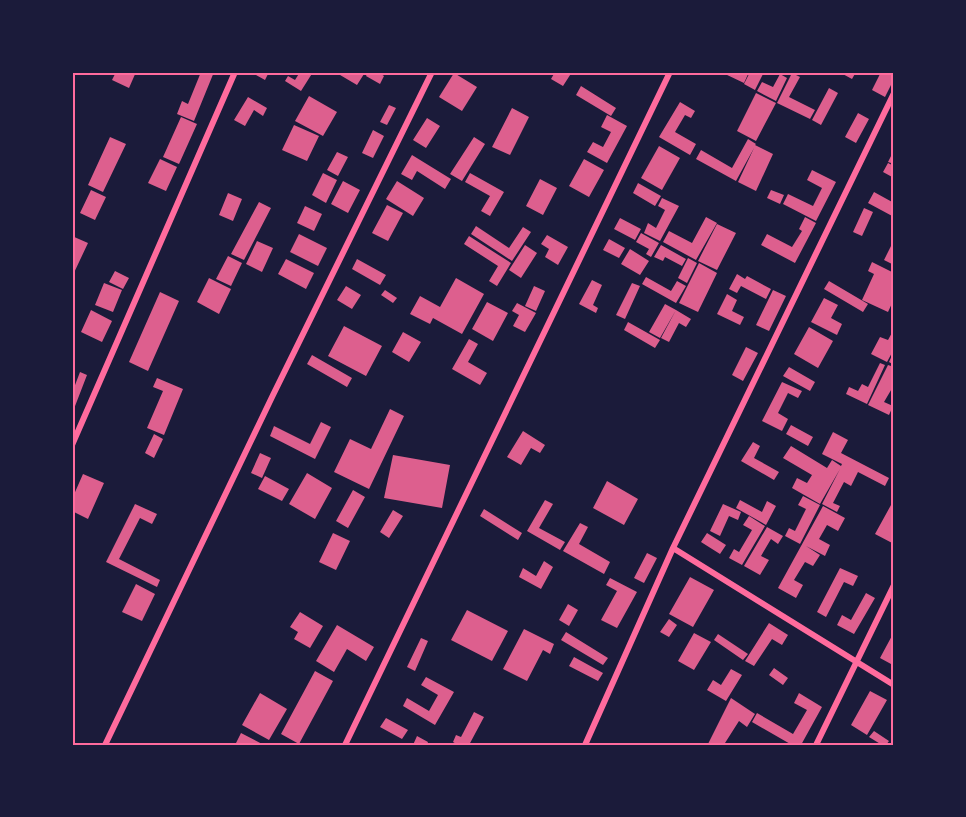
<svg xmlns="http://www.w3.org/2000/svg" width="966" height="817" font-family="'Libre Baskerville',serif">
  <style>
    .building { fill: #dd5f8e }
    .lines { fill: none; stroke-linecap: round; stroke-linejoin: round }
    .minor { stroke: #ff6b9d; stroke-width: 6 }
    .neatline { fill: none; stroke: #ff6b9d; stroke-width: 2 }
  </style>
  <rect width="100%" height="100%" fill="#1b1b3a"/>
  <!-- building -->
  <path class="building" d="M116 72H136L129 88 112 80Z
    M201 72H214L194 121 177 114 182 101 188 104Z
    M257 72H269L265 80 256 75Z
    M300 72H313L301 91 285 81 288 76 295 80Z
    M335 72H360L364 74 357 85Z
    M368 72H378L384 76 380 84 366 76Z
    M555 72H572L563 86 551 79Z
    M726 72H749L744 83 725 74Z
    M750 72H764L755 90 744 84Z
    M839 72H856L852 79Z
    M881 72H894V79L885 97 872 90Z
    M454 73 477 87 462 111 439 97Z
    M792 73 800 77 789 97 815 110 810 119 777 103Z
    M780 74 787 78 776 101 757 91 762 82 773 87Z
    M581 86 616 108 611 116 576 95Z
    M829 88 838 93 821 125 812 120Z
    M756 93 776 103 756 141 737 131Z
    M309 96 337 112 323 136 295 121Z
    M248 97 267 108 263 116 254 110 245 126 234 120Z
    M680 102 695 111 691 118 685 115 675 132 696 144 690 155 659 137Z
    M389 105 396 108 387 125 380 122Z
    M512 108 529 117 510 155 492 147Z
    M858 113 869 119 856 143 845 137Z
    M607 115 627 126 607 163 587 152 593 142 603 147 611 132 601 127Z
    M181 117 197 124 179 164 163 157Z
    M427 118 440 126 426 148 413 140Z
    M294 125 319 136 307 161 282 150Z
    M373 130 384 136 373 158 362 153Z
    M110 137 126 144 103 192 88 185Z
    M474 137 485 144 462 181 450 174Z
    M748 139 756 144 755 145 773 154 756 191 738 182 754 148 736 181 696 159 701 150 732 168Z
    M659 146 680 158 662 190 641 178Z
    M894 150V164L888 162Z
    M337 152 348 157 338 176 327 170Z
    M412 155 451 179 445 189 417 171 412 180 401 174Z
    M160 159 177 167 166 191 148 183Z
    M584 159 604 170 589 197 569 186Z
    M888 163 894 166V178L883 172Z
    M812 170 836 182 816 221 783 204 788 194 813 206 822 188 807 180Z
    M323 173 337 180 326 203 312 195Z
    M470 173 504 192 490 216 481 211 490 196 465 182Z
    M540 179 557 188 543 215 526 206Z
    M343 181 360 190 348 213 331 204Z
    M397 181 424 198 413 216 386 199Z
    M638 183 661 196 655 206 633 193Z
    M91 190 106 197 95 220 80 213Z
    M771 190 784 195 780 204 767 198Z
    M874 192 894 203V217L868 203Z
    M228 193 242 199 233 221 219 215Z
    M662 198 679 206 660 241 644 233 648 223 656 228 665 210 658 206Z
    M259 202 271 208 244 260 231 254Z
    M387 205 403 213 388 241 372 233Z
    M305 206 322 214 314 231 297 223Z
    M864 208 873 212 862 236 853 232Z
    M706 217 717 223 696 260 663 242 669 231 692 243Z
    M805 217 816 223 795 263 761 245 767 234 792 247 802 231 799 229Z
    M620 218 641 229 635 240 614 229Z
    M717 224 736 233 717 270 698 261Z
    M476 226 509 248 523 227 531 232 512 261 471 234Z
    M641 233 659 243 651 257 646 254 649 249 636 242Z
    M299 234 327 248 318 266 290 252Z
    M547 235 568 247 558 265 545 257 549 249 541 244Z
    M72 236 88 243 72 277Z
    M469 236 511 263 497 286 489 281 498 266 464 244Z
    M609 239 625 248 619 258 603 250Z
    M894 240V265L884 260Z
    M257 241 273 248 262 272 246 264Z
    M525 245 537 253 521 278 509 270Z
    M661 245 686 259 682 266 665 257 663 261 654 257Z
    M630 249 649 261 640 275 621 264Z
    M228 256 242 263 231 286 216 279Z
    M688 258 697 263 687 283 678 278Z
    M286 259 314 273 306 289 278 274Z
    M357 259 386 275 380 285 352 269Z
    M872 262 894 273V299L888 312 862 300 874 274 868 271Z
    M699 263 717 273 698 312 679 303Z
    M115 271 129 278 123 289 109 282Z
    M737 274 745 279 747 276 771 289 766 299 741 286 737 293 729 289Z
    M646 277 671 291 677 281 686 286 676 303 642 284Z
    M209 278 231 289 219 314 197 302Z
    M456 278 484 294 462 334 433 318 430 324 410 314 420 296 440 307Z
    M592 280 602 285 593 305 598 308 596 313 579 304Z
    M829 281 868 304 863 312 824 289Z
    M104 283 122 290 113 312 95 305Z
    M632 283 640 286 625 319 616 315Z
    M346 286 361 295 352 309 337 300Z
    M534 286 545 291 536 311 525 306Z
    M385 290 397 298 393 303 381 295Z
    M773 290 786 296 769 331 756 325Z
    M160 292 179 301 148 371 129 362Z
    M727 294 737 300 732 311 744 317 740 325 717 314Z
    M824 298 838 305 831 318 842 324 837 335 811 322Z
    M487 302 508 313 493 341 472 329Z
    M517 303 536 313 525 332 513 326 519 315 512 311Z
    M665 304 676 310 660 338 649 332Z
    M91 310 112 321 102 342 81 332Z
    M676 310 691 319 686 327 679 323 669 342 661 338Z
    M628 322 660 340 655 348 624 330Z
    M344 326 382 346 366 376 328 356Z
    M809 327 833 341 818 368 794 354Z
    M894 329V349L887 362 871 354 880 337 888 340Z
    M403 332 421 342 409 362 392 352Z
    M469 339 478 344 468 362 487 373 480 385 452 369Z
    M746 347 758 353 743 381 732 375Z
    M894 351V365L889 362Z
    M312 355 352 378 347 387 307 364Z
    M880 363 885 365 867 404 846 394 849 387 858 391 862 384 868 387Z
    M888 365 894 367V385L884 402 893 406 889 415 868 405Z
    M789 367 815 382 810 391 783 376Z
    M80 372 87 375 72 414V393Z
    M157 378 183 389 164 435 147 428 163 391 153 387Z
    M782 382 802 391 798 398 788 393 778 413 788 419 782 431 762 421Z
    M390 409 404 416 369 489 334 472 350 439 371 449Z
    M321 422 331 427 315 459 270 436 274 426 310 444Z
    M791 425 813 437 808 446 786 434Z
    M523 431 545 445 540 453 531 448 521 465 507 457Z
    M833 432 848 440 841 453 889 478 885 486 858 472 851 486 844 482 833 503 840 506 837 512 822 504 840 469 820 504 792 488 797 478 807 483 812 475 783 458 791 446 827 468 832 460 841 466 842 464 822 454Z
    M154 434 163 439 154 458 145 453Z
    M753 442 760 446 754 458 779 472 774 480 741 461Z
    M260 453 271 458 262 478 251 473Z
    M393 455 450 465 442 508 384 498Z
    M307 473 332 488 315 519 289 504Z
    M83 474 104 483 88 519 72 511V499Z
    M265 476 289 489 282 501 258 489Z
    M607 481 638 499 624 525 593 508Z
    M353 490 365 497 348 528 336 521Z
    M803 496 820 505 800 544 785 536 789 528 795 531 806 509 798 505Z
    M545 500 553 504 539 528 565 542 560 550 527 531Z
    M740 500 762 512 767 501 776 506 766 525 736 508Z
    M135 504 157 514 152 524 140 518 119 559 160 580 157 587 106 562Z
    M723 504 741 512 738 520 729 516 720 536 710 531Z
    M891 505 894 507V544L875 534Z
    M823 506 845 518 838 531 827 525 819 539 830 545 825 556 806 546 820 555 813 566 805 562 794 580 803 585 796 598 778 588Z
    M484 509 522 533 518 540 480 516Z
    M393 510 403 516 389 538 380 532Z
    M749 516 765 526 742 565 729 558 734 549 739 552 752 530 743 525Z
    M580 523 588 527 579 544 610 562 604 574 563 551Z
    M767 527 783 536 778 544 771 539 761 556 769 560 760 575 744 566Z
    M333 533 350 541 336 570 319 562Z
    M707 533 726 545 720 554 701 542Z
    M647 553 657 558 644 583 634 578Z
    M544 561 553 567 541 589 519 577 523 568 536 576Z
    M840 568 858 576 853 586 844 582 826 617 817 612Z
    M690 577 714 590 693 627 669 614Z
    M610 578 637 592 617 628 601 620 617 591 606 585Z
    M136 584 155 594 142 621 122 612Z
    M866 593 875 598 854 634 837 625 842 615 851 620Z
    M568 604 578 610 569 626 559 620Z
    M467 610 508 631 492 661 451 640Z
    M300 612 323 626 310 648 294 639 298 632 290 627Z
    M669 619 677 625 669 637 660 632Z
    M769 623 788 635 782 645 772 639 754 666 745 661Z
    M337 625 374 647 366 661 347 649 334 672 316 661Z
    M524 629 554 644 550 654 543 650 527 681 503 669Z
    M566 632 608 658 603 665 561 640Z
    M894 632V659L891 664 880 658Z
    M694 633 711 642 694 670 678 661Z
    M718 634 748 654 743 660 714 640Z
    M421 638 428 641 415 671 407 667Z
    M574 657 603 673 598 681 569 666Z
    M774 668 788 678 783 685 769 675Z
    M731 669 742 675 726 701 707 690 713 680 721 685Z
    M315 671 333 681 299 744 281 734Z
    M426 677 454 692 435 725 403 706 407 698 429 711 438 695 421 685Z
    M870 691 887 700 867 735 851 725Z
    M260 693 287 709 269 740 242 725Z
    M799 693 822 707 801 745H792L752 722 757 713 793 734 807 710 794 703Z
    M731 698 755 714 747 727 739 721 725 743 729 745H710L708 744Z
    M474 712 484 717 469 745H458L453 742 456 735 461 737Z
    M386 718 408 730 402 739 380 727Z
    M874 731 889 741 886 745H882L869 737Z
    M241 733 264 745H235Z
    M417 736 428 742 427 745H413Z"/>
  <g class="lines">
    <!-- minor -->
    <path class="minor" d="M72 445 235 72
      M673 548 894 685
      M105 745 273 395 432 72
      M345 745 670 72
      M585 745 673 548 894 93
      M816 745 894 585"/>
  </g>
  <!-- border -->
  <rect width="966" height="817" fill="none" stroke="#1b1b3a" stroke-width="147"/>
  <rect x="74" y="74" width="818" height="670" class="neatline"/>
</svg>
